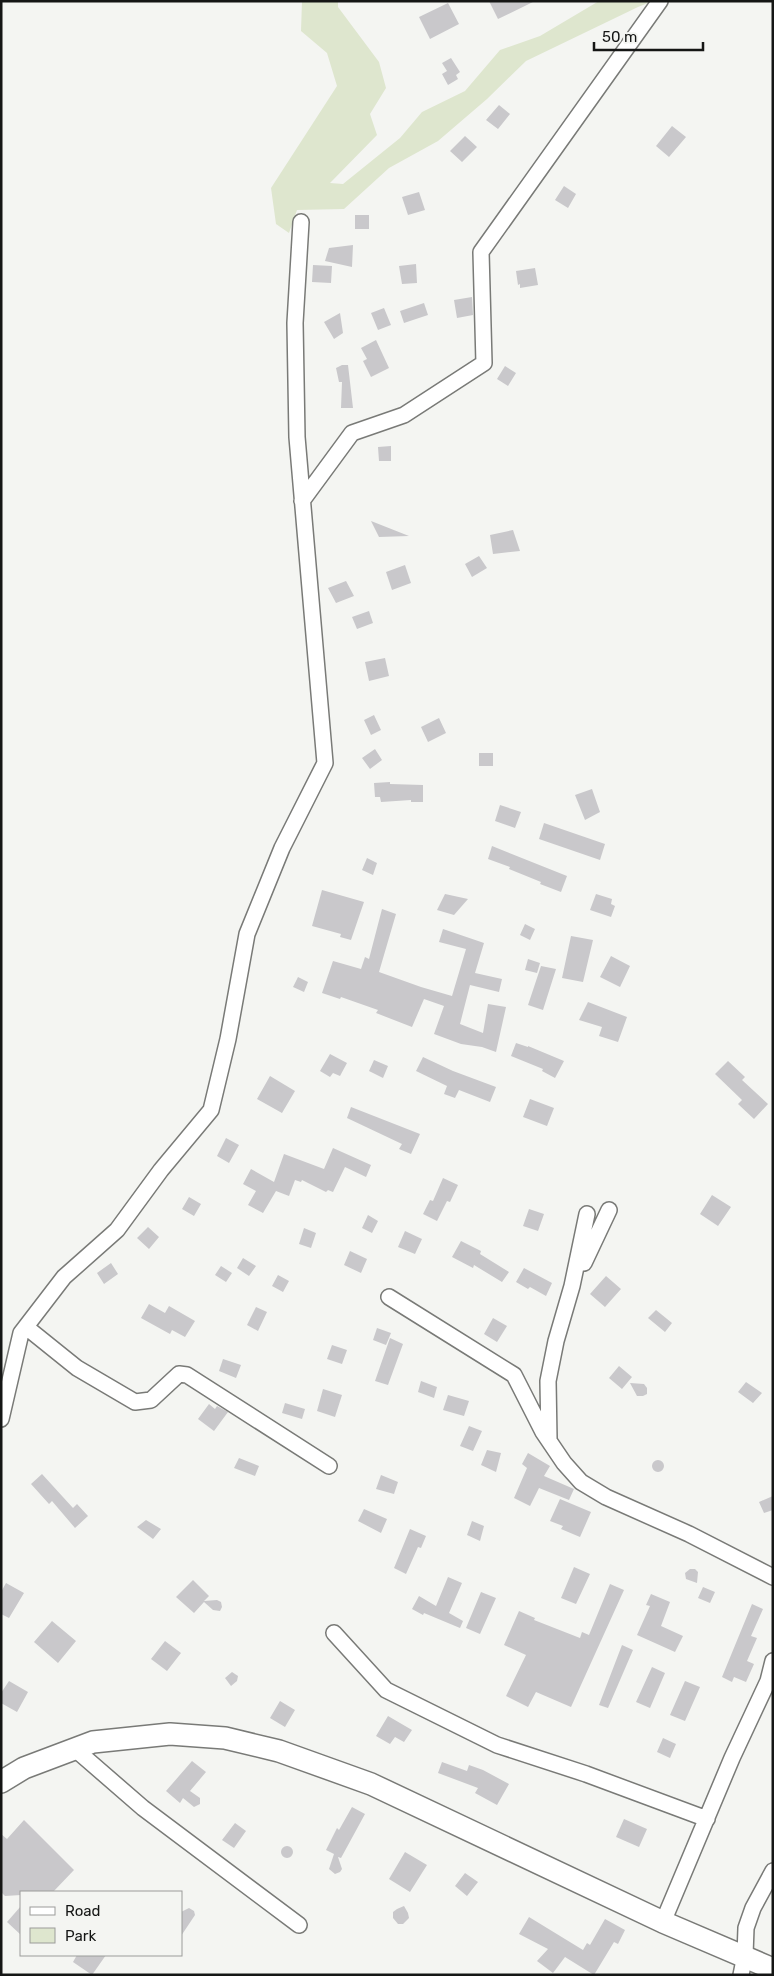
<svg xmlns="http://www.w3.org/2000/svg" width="774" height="1976" font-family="Rubik,sans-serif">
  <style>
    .green { fill: #dee6ce }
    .building { fill: #c9c8cb }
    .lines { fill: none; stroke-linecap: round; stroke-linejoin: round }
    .street-casing { stroke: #797a77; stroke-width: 18 }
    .secondary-casing { stroke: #797a77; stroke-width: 24 }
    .street { stroke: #fff; stroke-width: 15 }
    .secondary { stroke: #fff; stroke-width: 21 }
  </style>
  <rect width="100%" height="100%" fill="#f4f5f2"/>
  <!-- green -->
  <path class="green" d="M302 1H338V7L379 62 386 88 370 114 377 135 330 183 343 184 400 138 422 112 465 91 500 50 540 36 599 1H653L638 7 526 61 487 99 438 141 389 168 344 209 297 210 289 233 276 224 271 188 337 86 327 53 301 31Z"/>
  <!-- building -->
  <path class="building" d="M489 1H535L498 19Z
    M448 3 459 24 430 39 419 17Z
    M451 58 460 72 456 75 458 79 448 85 442 74 447 71 442 63Z
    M499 105 510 114 498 129 486 120Z
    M672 126 686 137 669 157 656 146Z
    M465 136 477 147 462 162 450 151Z
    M564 186 576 194 568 208 555 200Z
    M419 192 425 210 408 215 402 197Z
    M355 215H369V229H355Z
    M353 245 352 267 325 261 329 248Z
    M416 264 417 283 402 284 399 266Z
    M313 265 332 266 331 283 312 282Z
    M535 268 538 285 520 288V284L518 285 516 271Z
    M472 297 473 315 457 318 454 300Z
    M424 303 428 315 404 323 400 311Z
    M384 308 391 325 378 330 371 313Z
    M340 313 343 333 334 339 324 322Z
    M376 340 389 368 371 377 363 361 367 359 361 348Z
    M342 365H348L353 408H341L342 382H339L336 368Z
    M505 366 516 373 508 386 497 379Z
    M391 446V461H379L378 447Z
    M371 521 409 536 379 537Z
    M513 530 520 551 493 554 490 535Z
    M479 556 487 568 472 577 465 564Z
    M405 565 411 583 392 590 386 572Z
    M346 581 354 596 336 603 328 588Z
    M369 611 373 623 357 629 352 617Z
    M385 658 389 676 369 681 365 662Z
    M374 715 381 730 371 735 364 720Z
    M439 718 446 733 428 742 421 727Z
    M375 749 382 760 370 769 362 758Z
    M479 753H493V766H479Z
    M390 782V784L423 785V802H411V800L381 802 380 797H375L374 783Z
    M592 789 600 812 585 820 575 795Z
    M500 805 521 812 515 828 495 821Z
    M544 823 605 844 600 860 539 839Z
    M492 846 567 876 561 892 540 884 541 882 509 869 510 867 488 859Z
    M367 858 377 863 373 875 362 870Z
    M322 890 364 902 351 940 340 937 341 934 312 926Z
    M445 894 468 899 454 915 437 910Z
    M596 894 612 899 611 904 615 906 611 917 590 910Z
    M382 909 396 914 379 972 421 987 452 996 466 949 439 942 443 929 484 943 475 973 502 979 499 992 470 985 460 1024 483 1033 488 1004 506 1007 496 1052 482 1047 461 1044 434 1034 444 1006 424 999 412 1027 376 1013 378 1010 341 997 340 999 322 993 333 961 361 969 365 957 369 959Z
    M525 924 535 929 530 940 520 935Z
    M571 936 593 940 583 982 562 978Z
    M611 956 630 966 620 987 600 977Z
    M528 959 540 963 537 973 525 970Z
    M541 966 556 969 543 1010 528 1005Z
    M298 977 308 982 304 992 293 987Z
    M588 1002 627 1017 618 1042 599 1036 602 1027 579 1020Z
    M516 1043 528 1047V1046L564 1061 555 1078 542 1071 543 1069 511 1056Z
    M330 1054 347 1063 340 1076 333 1073 330 1077 320 1071Z
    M423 1057 453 1071 496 1087 490 1102 459 1090 455 1098 444 1094 447 1086 416 1071Z
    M374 1060 388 1066 383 1078 369 1071Z
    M728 1061 745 1077 742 1080 768 1104 754 1119 738 1104 742 1100 715 1074Z
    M270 1076 295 1091 282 1113 257 1099Z
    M530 1099 554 1108 547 1126 523 1117Z
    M351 1107 420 1134 411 1154 399 1149 402 1144 347 1118Z
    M226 1138 239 1145 229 1163 217 1156Z
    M333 1148 371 1165 366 1177 345 1167 333 1192 328 1190 326 1192 302 1180 301 1182 295 1180 289 1196 276 1191 263 1213 248 1205 256 1191 243 1184 251 1169 274 1182 284 1154 324 1169Z
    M443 1178 458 1185 450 1202 447 1201 437 1221 423 1214 430 1200 433 1201Z
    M712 1195 731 1207 718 1226 700 1214Z
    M189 1197 201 1204 194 1216 182 1209Z
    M529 1209 544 1214 538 1231 523 1226Z
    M368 1215 378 1221 372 1233 362 1228Z
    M148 1227 159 1237 149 1249 137 1238Z
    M304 1228 316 1233 311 1248 299 1244Z
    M405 1231 422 1239 415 1254 398 1247Z
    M461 1241 481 1251 480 1254 509 1272 502 1282 474 1265 473 1268 452 1257Z
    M350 1251 367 1259 361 1273 344 1265Z
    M243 1258 256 1266 249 1276 237 1268Z
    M111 1263 118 1274 104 1284 97 1273Z
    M221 1266 232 1273 226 1282 215 1275Z
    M524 1268 552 1283 546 1296 530 1287 528 1289 516 1282Z
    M278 1275 289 1281 283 1292 272 1286Z
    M606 1276 621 1289 605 1307 590 1294Z
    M149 1304 165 1313 169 1306 195 1321 185 1337 172 1330 170 1334 141 1318Z
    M256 1307 267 1312 258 1331 247 1325Z
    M656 1310 672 1323 665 1332 648 1318Z
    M493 1318 507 1326 497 1342 484 1334Z
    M377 1328 391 1333 386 1345 373 1340Z
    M390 1338 403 1344 388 1385 375 1381Z
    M332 1345 347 1350 342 1364 327 1359Z
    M223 1359 241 1365 236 1378 219 1371Z
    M619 1366 632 1377 622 1389 609 1378Z
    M421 1381 437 1387 434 1398 418 1392Z
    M746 1382 762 1393 753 1403 738 1392Z
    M630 1383 644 1384 647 1388V1394L643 1396H637Z
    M323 1389 342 1395 335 1417 317 1411Z
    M448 1395 469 1401 464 1416 443 1410Z
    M285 1403 305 1409 302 1419 282 1413Z
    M209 1404 215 1409 217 1406 228 1412 214 1431 198 1419Z
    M469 1426 482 1431 473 1451 460 1446Z
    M487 1450 501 1453 496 1472 481 1465Z
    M528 1453 550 1466 544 1476 574 1489 569 1500 539 1488 530 1506 514 1498 527 1468 522 1464Z
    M239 1458 259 1466 255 1476 234 1468Z
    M652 1466a6 6 0 1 1 12 0a6 6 0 1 1-12 0Z
    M42 1474 73 1508 77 1504 88 1516 75 1528 52 1501 49 1504 31 1484Z
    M381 1475 398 1482 394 1494 376 1489Z
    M773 1496V1510L764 1513 759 1502Z
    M560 1499 591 1512 580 1537 561 1529 563 1526 550 1521Z
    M364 1509 387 1519 381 1533 358 1521Z
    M146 1520 161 1529 153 1539 137 1527Z
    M472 1521 484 1526 480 1541 467 1535Z
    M410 1529 426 1536 421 1548 418 1547 406 1574 394 1568Z
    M574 1567 590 1574 576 1604 561 1598Z
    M690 1569H695L698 1572 697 1583 686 1579 685 1573Z
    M448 1577 462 1583 449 1613 463 1621 460 1628 424 1613 423 1615 412 1609 419 1596 436 1606Z
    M193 1580 209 1596 204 1601 217 1600 221 1602 222 1607 220 1611 213 1610 204 1602 194 1613 176 1597Z
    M6 1583 24 1593 9 1618 1 1614V1592Z
    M610 1584 624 1590 571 1707 536 1692 528 1707 506 1696 526 1655 504 1645 519 1611 535 1618 534 1620 580 1638 582 1632 589 1635Z
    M703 1587 715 1592 710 1603 698 1598Z
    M481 1592 496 1598 480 1634 466 1628Z
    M651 1594 670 1602 661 1626 683 1636 675 1652 637 1635 650 1606 646 1605Z
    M752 1604 763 1609 751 1636 757 1638 747 1661 754 1664 746 1682 734 1677 732 1682 722 1677Z
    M52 1621 76 1641 58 1663 34 1642Z
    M165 1641 181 1653 167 1671 151 1659Z
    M622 1645 633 1650 608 1708 599 1705Z
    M652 1667 665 1673 650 1708 636 1702Z
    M232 1672 238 1676 237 1681 231 1686 225 1678Z
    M9 1681 28 1692 17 1712 1 1703V1693Z
    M685 1681 700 1687 685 1721 670 1715Z
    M280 1701 295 1710 285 1727 270 1718Z
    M388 1716 412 1730 404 1742 395 1737 390 1744 376 1736Z
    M663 1738 676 1744 670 1758 657 1752Z
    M192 1761 206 1772 190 1791 200 1798V1804L194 1807 183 1798 180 1803 166 1791Z
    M442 1762 467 1771 469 1765 483 1770 509 1784 497 1805 475 1793 478 1788 438 1773Z
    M352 1807 365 1814 341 1858 338 1857 342 1869 340 1872 335 1874 329 1869 334 1854 326 1850 337 1828 339 1830Z
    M624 1819 647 1829 639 1847 616 1837Z
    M24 1820 74 1870 53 1892H21V1895L5 1896 1 1892V1834L7 1839Z
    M235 1823 246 1831 234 1848 222 1840Z
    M281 1852a6 6 0 1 1 12 0a6 6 0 1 1-12 0Z
    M405 1852 427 1865 410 1892 389 1879Z
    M465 1873 478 1882 467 1896 455 1886Z
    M21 1906V1935L7 1922Z
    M404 1906 408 1913 409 1918 403 1924H398L393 1918V1912L397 1909Z
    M189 1908 194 1911 195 1915 181 1936V1912Z
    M529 1917 583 1950 587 1943 590 1945 605 1919 625 1930 618 1944 614 1942 594 1975 565 1957 553 1973 537 1961 548 1949 519 1934Z
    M77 1955H106L92 1975 73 1962Z"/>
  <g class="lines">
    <!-- street casing -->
    <g class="street-casing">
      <path id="street" d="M302 501 352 433 404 415 484 363 481 252 660 1
        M584 1263 609 1210
        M389 1297 514 1375 543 1432 564 1463 581 1482 606 1497 689 1534 773 1577
        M26 1327 77 1368 135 1402 151 1400 179 1374 187 1375 329 1466
        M1 1419 21 1333 64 1277 117 1230 161 1170 211 1110 228 1039 247 934 282 848 325 763 297 437 295 323 301 222
        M549 1439 548 1381 556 1341 572 1286 587 1214
        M334 1633 386 1690 497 1745 586 1774 707 1819
        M75 1749 143 1808 299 1925
        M663 1922 732 1758 768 1681 773 1661
        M741 1975 745 1955 746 1928 753 1908 773 1871"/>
    </g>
    <!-- secondary casing -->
    <g class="secondary-casing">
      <path id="secondary" d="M1 1782 24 1768 93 1742 170 1734 225 1738 279 1751 371 1784 663 1922 773 1969"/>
    </g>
    <!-- street -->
    <use href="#street" class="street"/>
    <!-- secondary -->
    <use href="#secondary" class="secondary"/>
  </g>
  <!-- border -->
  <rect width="774" height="1976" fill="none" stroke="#151615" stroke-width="5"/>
  <!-- legend -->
  <rect x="20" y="1891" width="162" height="65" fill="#f4f5f2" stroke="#9b9c9a"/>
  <rect x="30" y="1907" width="25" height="8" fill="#ffffff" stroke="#9b9c9a"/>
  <text x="65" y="1916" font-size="15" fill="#151615">Road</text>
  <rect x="30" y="1928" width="25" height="15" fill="#dee6ce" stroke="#9b9c9a"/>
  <text x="65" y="1941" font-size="15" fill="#151615">Park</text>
  <!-- scale -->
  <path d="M594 42v8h109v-8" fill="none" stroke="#151615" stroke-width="2.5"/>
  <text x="602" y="42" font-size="15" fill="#151615" stroke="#f4f5f2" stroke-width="4" paint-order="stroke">50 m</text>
</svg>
